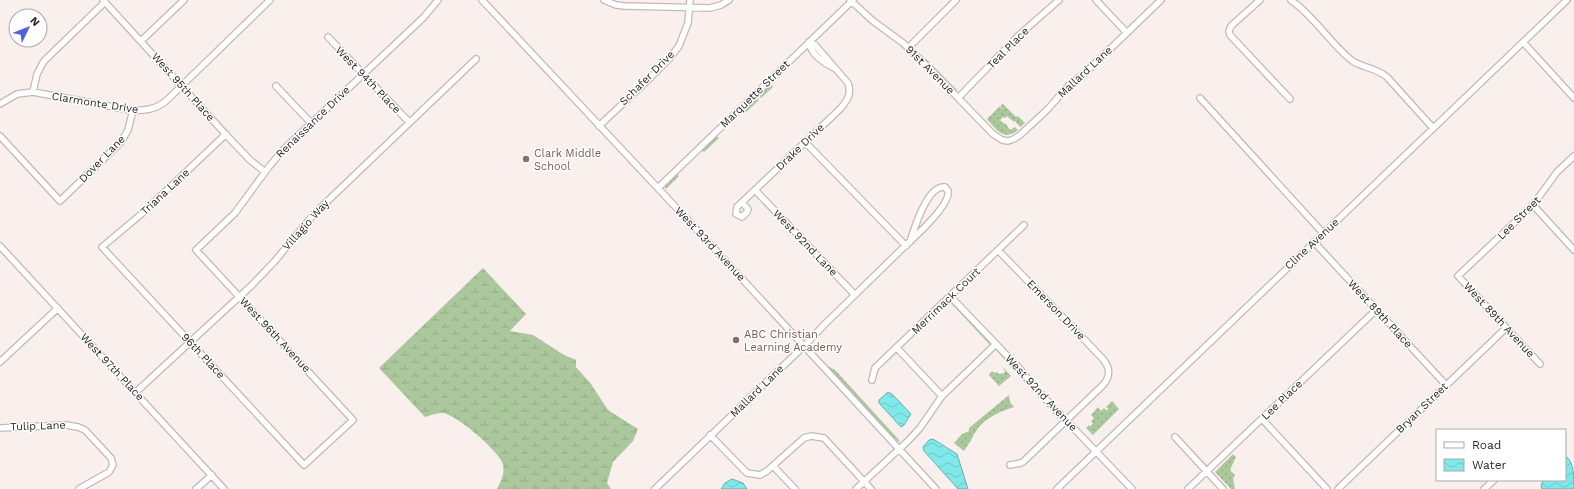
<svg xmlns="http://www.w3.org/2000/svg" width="1574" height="489" font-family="'Work Sans',sans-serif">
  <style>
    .grass { fill: url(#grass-dots) }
    .wetland { fill: url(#wetland-marsh) }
    .water { fill: url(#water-waves); stroke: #66afb0 }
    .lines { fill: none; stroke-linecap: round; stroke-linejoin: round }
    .minor-casing { stroke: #c3b9b6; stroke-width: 8 }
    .minor { stroke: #fff; stroke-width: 5.5 }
    .education-dot { fill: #8d6e63; stroke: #fff; stroke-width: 1.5 }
    .labels { text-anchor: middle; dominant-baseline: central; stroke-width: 3; stroke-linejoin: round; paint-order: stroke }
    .street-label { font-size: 11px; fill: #2c2827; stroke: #fff }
    .education-label { font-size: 11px; fill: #785e54; stroke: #fff; text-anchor: start }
  </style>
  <defs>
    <pattern id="grass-dots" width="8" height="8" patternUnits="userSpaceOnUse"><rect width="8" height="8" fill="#abc89c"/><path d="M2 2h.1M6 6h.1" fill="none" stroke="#93ac86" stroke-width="1.8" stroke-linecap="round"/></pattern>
    <pattern id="wetland-marsh" width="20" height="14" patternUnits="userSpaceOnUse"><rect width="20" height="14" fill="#abc89c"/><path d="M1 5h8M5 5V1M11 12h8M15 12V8" fill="none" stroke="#93ac86"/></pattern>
    <pattern id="water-waves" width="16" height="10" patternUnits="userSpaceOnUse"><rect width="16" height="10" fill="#7fe9ea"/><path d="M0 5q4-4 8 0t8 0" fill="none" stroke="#6ec8c9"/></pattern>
  </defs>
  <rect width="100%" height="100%" fill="#f9efec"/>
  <!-- grass -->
  <path class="grass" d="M923 56 957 90 956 91 922 58Z
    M770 84 773 87 761 98 759 94Z
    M755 98 759 100 745 113 742 110Z
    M1003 104 1016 117 1018 116 1025 123 1020 127 1015 121 1014 122 1007 116 1005 118 1003 117 1000 120 1004 124 1005 123 1010 130 1015 127 1018 130C1004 142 996 129 987 119L1000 106 1003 110 1001 105Z
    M716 136 719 138 704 152 701 150Z
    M676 174 679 176 666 189 664 186Z
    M952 302 989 341 990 345 951 303Z
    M996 350 999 351C1020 373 1039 396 1060 418L1059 420Z
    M828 366 836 371 900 441H898L884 430 826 367Z
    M1002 366 1011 376 999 386 989 375 992 371 994 373 996 372 999 374 1004 373 1005 371Z
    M1009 395 1010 402 1014 407C1002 411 989 416 981 425 977 428 976 433 973 435V437L964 451 954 443 962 434 969 431V428Z
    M1112 401 1119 409 1093 435 1086 428 1089 425 1090 427 1093 423 1091 421 1094 418 1091 415 1098 407 1101 411 1104 408 1107 411 1108 409 1106 407Z
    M1233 454 1236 457 1230 470 1235 475 1233 479 1235 489H1231L1215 472Z"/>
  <!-- wetland -->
  <path class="wetland" d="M483 268 526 314 510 331 533 335 564 355 576 360V367L591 384 608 410 638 429 633 441 613 462 607 483 611 489H497C501 481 506 472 502 462 496 449 457 415 443 413 437 413 431 415 425 417L379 368Z"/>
  <!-- water -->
  <path class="water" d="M888 392 892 394 911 414 904 425 901 427 879 403V400Z
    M933 439 957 454 968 489H958L924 451 923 447 929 440Z
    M1565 456C1574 460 1574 478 1574 489H1542L1541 486 1543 480H1565Z
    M732 479 743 483 747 489H721L725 483Z"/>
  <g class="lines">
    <!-- minor casing -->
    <g class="minor-casing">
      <path id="minor" d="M103 0 229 138 250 160 265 172
        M482 0 684 216 936 489
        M604 0 616 5 625 6 710 8 721 5 729 0
        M850 0 873 21 903 43 933 72 993 134 1002 140 1008 141 1014 139 1020 135 1048 109 1068 86 1085 73 1161 0
        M1096 0 1127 33
        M1260 0 1231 26 1229 31 1230 35 1290 99
        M1291 0C1295 4 1301 7 1305 12 1321 27 1334 46 1351 60 1362 68 1375 67 1387 77L1433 128
        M328 37 409 122
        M141 41 184 0
        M809 42C811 55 823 62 834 68
        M1523 42 1574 98
        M908 48 956 0
        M276 86 311 123
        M33 92 37 74 44 61 105 2
        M958 98 1018 36 1059 0
        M1200 98 1323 233
        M0 104 17 94 33 92 130 110C143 111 155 110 166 101L270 0
        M599 126 651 77 669 59 679 46 688 23 690 0
        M226 134 145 211 102 247 304 465 353 420 196 250 235 213 268 168 283 150 424 17 438 0
        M0 136 60 201 121 142 128 130 133 110
        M805 142 906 246
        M658 188 853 0
        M755 190 855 295
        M742 202 748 209 747 212 742 217 736 214 737 207 840 109C847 101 852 94 848 83L815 45 809 42
        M1533 205 1574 250
        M1314 242 1446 385
        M0 246 224 489
        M998 250 1103 359C1110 368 1111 376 1103 385L1024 461 1021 463 1010 465
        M950 296 1020 369 1036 389 1132 489
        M897 348 942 396
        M0 362 58 308
        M1540 364 1458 276 1533 205 1557 172 1574 156
        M872 380 875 368 1024 225
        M136 392 251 286 274 262 314 214 476 59
        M1262 419 1327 489
        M0 428 66 425 78 427 85 430 111 458 113 465 109 472 79 489
        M710 435 747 473 760 475 767 471 804 438 811 436 824 438 871 489
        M1175 437 1223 489
        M773 466 795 489
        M196 489 212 475
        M655 489 804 346 825 324 906 245C916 236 951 204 948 191L945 187C927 185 914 229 910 242
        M856 489 908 441 920 428 942 396 996 344
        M1057 489 1567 0
        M1188 489 1376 310
        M1338 489 1506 328
        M1484 489 1494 480"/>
    </g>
    <!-- minor -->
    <use href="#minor" class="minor"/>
  </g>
  <!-- markers -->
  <g class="education-dot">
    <circle cx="526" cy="159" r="4"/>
    <circle cx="736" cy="340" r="4"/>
  </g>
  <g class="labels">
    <!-- street labels -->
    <g class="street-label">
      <text transform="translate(1008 48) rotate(-45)">Teal Place</text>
      <text transform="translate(930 70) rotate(45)">91st Avenue</text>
      <text transform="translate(1085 72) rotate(-43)">Mallard Lane</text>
      <text transform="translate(647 78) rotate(-45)">Schafer Drive</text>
      <text transform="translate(368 80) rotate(46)">West 94th Place</text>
      <text transform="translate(183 87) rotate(48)">West 95th Place</text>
      <text transform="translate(755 94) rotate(-44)">Marquette Street</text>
      <text transform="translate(95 103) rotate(9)">Clarmonte Drive</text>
      <text transform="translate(313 122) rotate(-44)">Renaissance Drive</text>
      <text transform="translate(800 147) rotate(-44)">Drake Drive</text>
      <text transform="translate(102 159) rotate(-46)">Dover Lane</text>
      <text transform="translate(165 192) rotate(-43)">Triana Lane</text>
      <text transform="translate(1519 218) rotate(-45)">Lee Street</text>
      <text transform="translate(306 225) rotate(-48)">Villagio Way</text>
      <text transform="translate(805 243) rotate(46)">West 92nd Lane</text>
      <text transform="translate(710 244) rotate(47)">West 93rd Avenue</text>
      <text transform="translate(1312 244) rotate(-43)">Cline Avenue</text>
      <text transform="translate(946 301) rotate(-44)">Merrimack Court</text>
      <text transform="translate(1056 310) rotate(46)">Emerson Drive</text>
      <text transform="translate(1380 314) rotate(47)">West 89th Place</text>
      <text transform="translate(1499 320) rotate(47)">West 89th Avenue</text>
      <text transform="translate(275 335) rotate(47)">West 96th Avenue</text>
      <text transform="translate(203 356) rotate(47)">96th Place</text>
      <text transform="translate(112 367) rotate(47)">West 97th Place</text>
      <text transform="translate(757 391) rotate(-44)">Mallard Lane</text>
      <text transform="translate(1041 393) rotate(47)">West 92nd Avenue</text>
      <text transform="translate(1282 400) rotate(-44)">Lee Place</text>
      <text transform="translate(1422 408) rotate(-44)">Bryan Street</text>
      <text transform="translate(38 426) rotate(-2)">Tulip Lane</text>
    </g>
    <!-- education labels -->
    <g class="education-label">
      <text x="534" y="153">Clark Middle<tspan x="534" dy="13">School</tspan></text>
      <text x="744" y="334">ABC Christian<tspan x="744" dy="13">Learning Academy</tspan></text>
    </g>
  </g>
  <!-- legend -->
  <rect x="1436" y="429" width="130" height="52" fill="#ffffff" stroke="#aba9a9"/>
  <rect x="1444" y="442" width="20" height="6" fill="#ffffff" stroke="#aba9a9"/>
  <text x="1472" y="449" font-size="12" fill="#2c2827">Road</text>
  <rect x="1444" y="459" width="20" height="12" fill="url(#water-waves)" stroke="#aba9a9"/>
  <text x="1472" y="469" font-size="12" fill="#2c2827">Water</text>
  <!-- north arrow -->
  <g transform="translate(28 28) rotate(47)"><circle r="19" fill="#ffffff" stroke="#aba9a9"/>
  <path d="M0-3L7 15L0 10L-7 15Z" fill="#5062d8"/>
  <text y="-6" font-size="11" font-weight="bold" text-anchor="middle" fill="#2c2827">N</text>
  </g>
</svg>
